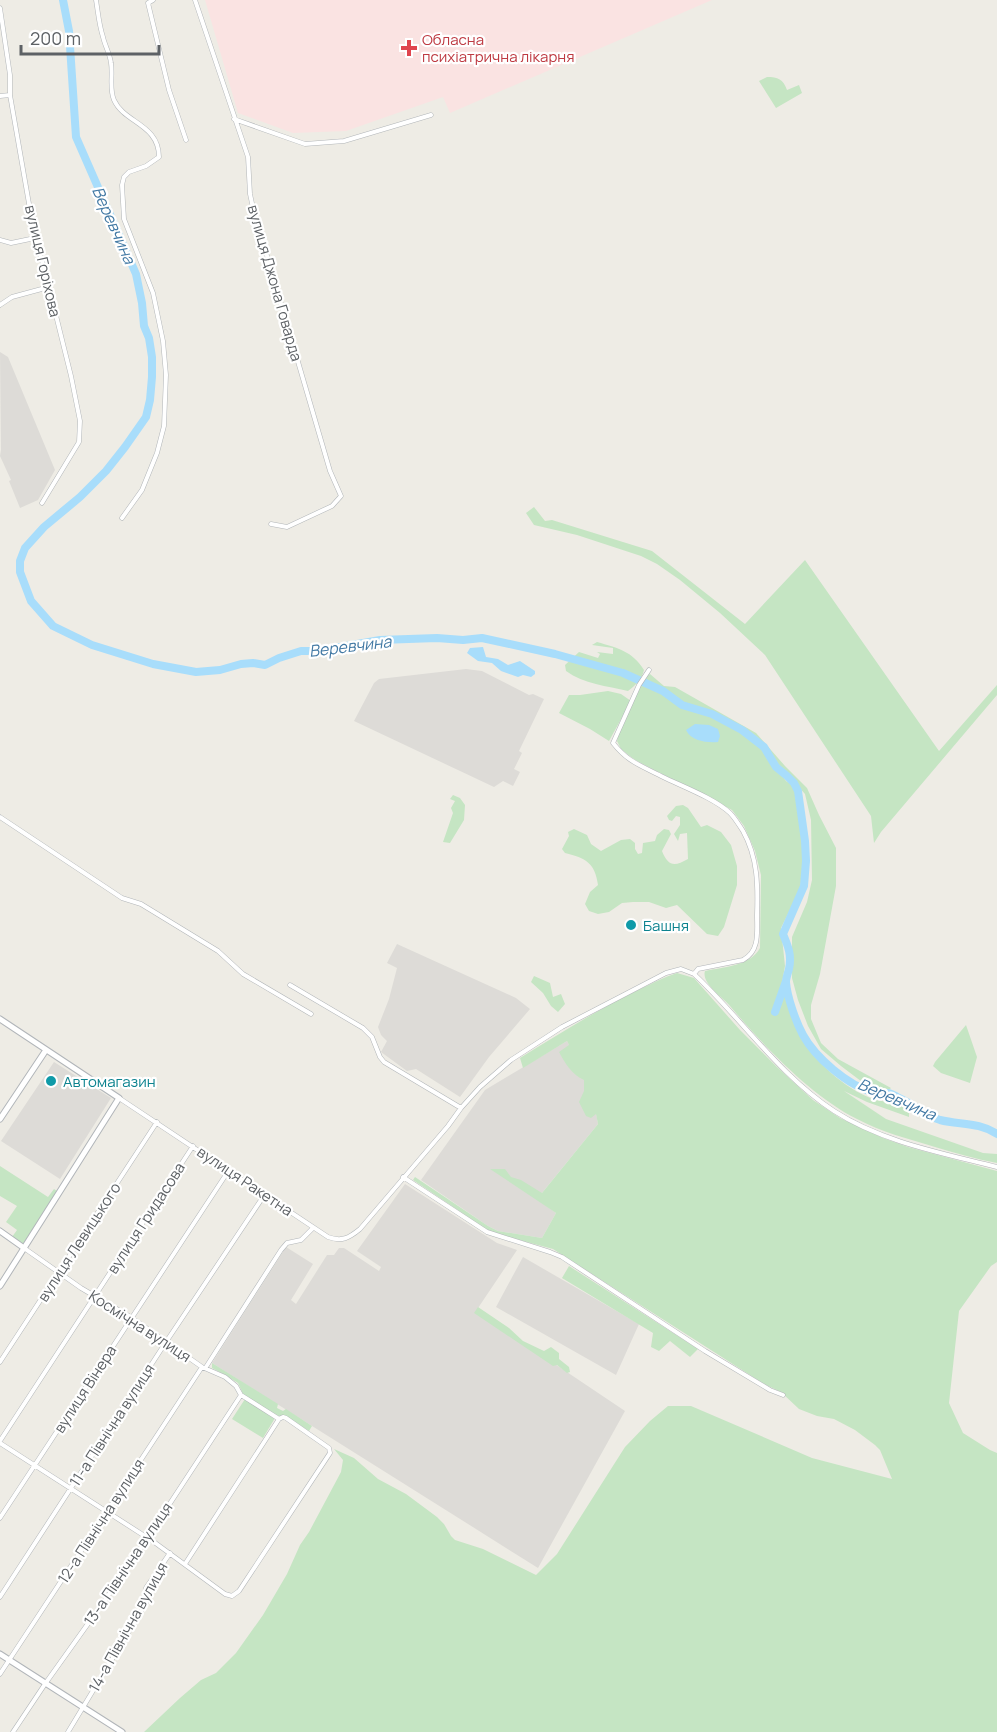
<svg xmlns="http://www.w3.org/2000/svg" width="997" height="1732" font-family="Manrope,sans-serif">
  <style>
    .industrial { fill: #dddbd7 }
    .medical { fill: #fae3e2 }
    .green { fill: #c5e5c3 }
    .water { fill: #a8ddfb }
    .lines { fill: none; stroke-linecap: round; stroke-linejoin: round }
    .river { stroke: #a8ddfb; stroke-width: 8 }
    .street-casing { stroke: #b2b6b9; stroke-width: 5 }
    .secondary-casing { stroke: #b1b5b9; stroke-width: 7 }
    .street { stroke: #fff; stroke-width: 4 }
    .secondary { stroke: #fff; stroke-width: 5 }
    .health-dot { fill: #e0444e; stroke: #fff; stroke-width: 2 }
    .culture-dot { fill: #0f9aa8; stroke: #fff; stroke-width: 2 }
    .labels { text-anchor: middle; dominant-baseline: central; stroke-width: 4.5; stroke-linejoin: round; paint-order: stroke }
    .health-label { font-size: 15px; fill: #be3a42; stroke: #fff; text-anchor: start }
    .street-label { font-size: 15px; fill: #5d6165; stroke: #fff }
    .culture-label { font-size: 15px; fill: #0d838f; stroke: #fff; text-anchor: start }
    .water-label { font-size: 16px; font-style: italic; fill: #4279a4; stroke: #fff }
  </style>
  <rect width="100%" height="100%" fill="#eeece5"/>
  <!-- industrial -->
  <path class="industrial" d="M0 352 8 357 55 470 38 500 20 508 9 481 11 480 0 456 1 450Z
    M466 669 482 671 529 695 533 694 544 699 519 751 522 753 514 769 520 772 513 786 503 781 494 787 354 721 374 683 379 679Z
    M397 944 516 998 530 1009 489 1057 460 1097 416 1069 407 1071 381 1052 387 1041 381 1035 378 1027 389 999 397 968 387 963Z
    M567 1041 591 1085 598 1124 537 1199 556 1213 542 1238 498 1231 488 1226 421 1180 485 1090Z
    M54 1062 111 1098 60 1179 1 1141Z
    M405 1184 497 1243 517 1250 476 1311 625 1411 538 1568 212 1363 286 1247 313 1264 291 1300 296 1304 327 1255H334L339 1248H344L379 1271 381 1267 357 1251Z
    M523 1257 639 1324 616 1375 496 1307Z"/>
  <!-- medical -->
  <path class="medical" d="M205 0H712L450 113 443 97 346 131 293 133 238 113Z"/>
  <!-- green -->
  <path class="green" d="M767 77C778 77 783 79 787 90L799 85 802 93 776 108 759 81Z
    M534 507 545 521 552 520 652 551 745 624 805 560 939 751 997 685V695L881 832 874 843 871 816 765 655 720 613 680 580 657 564 641 556 577 535 534 525 526 513Z
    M597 642C618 648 632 651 644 670 642 679 636 685 628 691 607 686 584 684 566 671L565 665 579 652 598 658 600 654 597 652 613 654V648L592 645Z
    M650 674 664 686 675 687 756 733 785 766 807 788 819 815 836 848V886L820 974 811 1005V1019L821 1043 838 1059 891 1088 882 1097 841 1066 821 1049 808 1026 798 1000 792 978V937L807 902 812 880 811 820 805 794 773 758 772 762 786 781 792 785 799 801 804 867 799 892 781 928 785 966 782 983C789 990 795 1022 801 1035 816 1063 844 1088 873 1099 881 1102 889 1101 896 1104 901 1105 905 1108 909 1110V1117L867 1102 844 1091 886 1119 983 1153 997 1154V1163C976 1159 955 1153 935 1147 909 1139 881 1132 857 1119 810 1095 764 1046 730 1006 722 997 701 983 705 971 724 967 750 966 760 948L761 875 755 851 744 826 732 810 635 760 621 749 617 741 620 729 640 687 645 677Z
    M608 691 621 694 631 701 609 741 590 729 559 713 569 695H580Z
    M453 795 460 798 465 805 464 820 450 843 443 842 453 813 451 808 455 801 450 799Z
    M683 805 688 808 701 827 707 825 721 832 731 845 737 866V885L724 927 718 936 707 934 677 905 666 908 649 902H633L622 903 609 912 598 914 589 911 585 904 590 892 598 885C595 863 586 858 565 853L562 849 569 836 568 832 574 829 587 835 591 844 601 851 621 840 630 839 635 843V849L638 854 642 853 643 843 655 841 657 835 664 829 669 830 671 834 662 851C668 866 674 867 688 859L687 833 680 834 678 841 674 834 680 825V817L676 816 672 821 669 820 667 816 676 806Z
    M677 973 694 978 740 1030 777 1067 813 1100 840 1118 883 1138 908 1147 997 1171V1262L991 1266 959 1311 949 1403 963 1433 990 1450 997 1453V1732H144L180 1698 201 1680 216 1673 236 1653 263 1615 287 1574 300 1545 309 1532 341 1472 343 1460 334 1449 354 1458 378 1479 406 1494 437 1517 444 1524 451 1536 455 1540 483 1549 536 1575 557 1554 625 1447 650 1421 668 1406H691L812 1458 892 1479 880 1450 875 1445 855 1430 834 1419 817 1416 799 1409 781 1392 764 1384 553 1249 500 1235 486 1229 413 1180 415 1177 488 1226 498 1231 542 1238 556 1213 490 1169H505L511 1177 521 1180 542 1193 598 1124 596 1114 591 1118 586 1116 579 1102 584 1091V1080C572 1075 565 1063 559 1052L569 1045 567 1041 523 1068 520 1058C559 1034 597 1010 638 990 651 984 664 977 677 973Z
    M534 976 550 983 553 997 561 994 565 1004 558 1012 551 1006 543 993 531 982Z
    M966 1025 977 1057 970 1083 941 1073 933 1066 935 1062Z
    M0 1166 48 1197 54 1189 57 1191 23 1244 12 1237 17 1230 6 1222 17 1206 0 1196Z
    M569 1266 698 1349 690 1357 670 1341 659 1351 651 1347 653 1333 562 1278Z
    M478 1307 509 1328 523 1341 544 1351 551 1347 559 1353V1359L569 1367 570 1372 567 1373 557 1365 553 1366 474 1313Z
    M212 1363 278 1404 277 1408 283 1411 286 1409 312 1426 309 1431 286 1416H278L244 1396 238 1383 225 1375 212 1368Z
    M245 1399 275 1418 263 1438 232 1419Z"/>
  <!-- water -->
  <path class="water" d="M483 647 486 657 498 659 508 665 520 661 535 671V674L531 677 523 675 518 677 501 671 492 663 478 661 467 653 470 648Z
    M695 724 709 725 718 729 720 736 718 742C707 743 691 741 686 730Z"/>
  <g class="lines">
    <!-- river -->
    <path class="river" d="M63 0 69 31 76 137 136 274 142 303 144 326 149 338 152 357V377L150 400 146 417 125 447 106 471 80 497 44 527 25 548 20 561V572L31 601 53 626 92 645 153 664 196 672 220 670 241 664 253 663 265 665 279 658 301 651H318L380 640 437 638 463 640 482 638 555 654 623 673 663 691 682 705 712 714 742 730 764 747 776 767 787 776 794 783 798 791 805 841 806 861 804 886 783 934C788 946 792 955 789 969 788 973 786 978 786 982 787 997 796 1022 803 1035 815 1057 848 1086 873 1092 877 1094 882 1092 887 1093 890 1093 896 1096 899 1098 913 1104 924 1115 940 1120 960 1125 979 1122 997 1134
      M775 1012 786 981"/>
    <!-- street casing -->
    <g class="street-casing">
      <path id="street" d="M96 0C98 12 99 25 103 37 105 46 110 54 111 63 113 75 109 89 114 100 124 123 159 124 159 157L146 166 129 172 124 177 122 185 124 219 153 293 163 341 166 375 164 426 157 453 142 490 122 518
        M153 0 148 3 169 90 186 140
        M195 0 248 157 250 194 253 208 330 471 341 496 332 506 287 527 271 524
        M0 8 10 75V95L35 238 45 271 71 376 80 421 79 442 42 503
        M0 96 10 95
        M234 119 305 144 344 141 431 115
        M0 240 11 243 35 238
        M0 305 12 297 49 287
        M649 670 639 685 613 743C628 762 640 765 661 776 681 786 714 798 730 813 735 818 739 825 743 831 758 858 758 886 757 915 757 932 760 951 743 960L698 969 694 974
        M0 817 122 898 141 904 218 951 243 974 311 1014
        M290 985 363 1028 372 1037 380 1057 384 1062 461 1108
        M119 1098 328 1237C342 1242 349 1238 360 1229L448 1126 461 1108 480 1087 511 1060 562 1027 666 973 681 969 694 974C741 1018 779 1075 834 1111 882 1142 942 1153 997 1167
        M403 1177 487 1232 550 1252 562 1257 705 1351 770 1390 783 1395
        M24 1248 81 1288 132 1318 202 1367 225 1377 236 1386 241 1395 279 1419
        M0 1362 157 1122
        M206 1367 281 1250 287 1243 301 1240 313 1228
        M0 1441 193 1146
        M0 1443 154 1542 225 1594 232 1596 239 1591 330 1453 329 1448 286 1418 283 1417 279 1419 185 1564
        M0 1518 229 1170
        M0 1597 166 1342 265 1194
        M0 1674 202 1367
        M13 1732 45 1684 127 1569 241 1395
        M68 1732 146 1603V1588L170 1553"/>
    </g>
    <!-- secondary casing -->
    <g class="secondary-casing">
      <path id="secondary" d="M0 1019 119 1098 0 1286
        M0 1119 46 1050
        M0 1231 24 1248
        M0 1654 122 1732"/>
    </g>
    <!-- street -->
    <use href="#street" class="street"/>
    <!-- secondary -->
    <use href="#secondary" class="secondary"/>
  </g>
  <!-- markers -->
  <path class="health-dot" d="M406 39h6v6h6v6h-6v6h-6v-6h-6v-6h6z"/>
  <g class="culture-dot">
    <circle cx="631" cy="925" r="6"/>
    <circle cx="51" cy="1081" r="6"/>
  </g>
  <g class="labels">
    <!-- health labels -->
    <g class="health-label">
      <text x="422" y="39">Обласна<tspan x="422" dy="17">психіатрична лікарня</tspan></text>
    </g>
    <!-- street labels -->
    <g class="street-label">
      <text transform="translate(43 261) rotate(77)">вулиця Горіхова</text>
      <text transform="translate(275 283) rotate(74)">вулиця Джона Говарда</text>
      <text transform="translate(245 1181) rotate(34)">вулиця Ракетна</text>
      <text transform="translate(146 1218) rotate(-57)">вулиця Гридасова</text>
      <text transform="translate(79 1242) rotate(-57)">вулиця Левицького</text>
      <text transform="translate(140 1326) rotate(33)">Космічна вулиця</text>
      <text transform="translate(85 1389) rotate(-57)">вулиця Вінера</text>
      <text transform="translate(112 1425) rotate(-57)">11-а Північна вулиця</text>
      <text transform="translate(101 1521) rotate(-57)">12-а Північна вулиця</text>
      <text transform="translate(128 1564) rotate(-56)">13-а Північна вулиця</text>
      <text transform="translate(128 1627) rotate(-61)">14-а Північна вулиця</text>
    </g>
    <!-- culture labels -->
    <g class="culture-label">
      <text x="643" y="925">Башня</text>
      <text x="63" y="1081">Автомагазин</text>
    </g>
    <!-- water labels -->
    <g class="water-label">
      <text transform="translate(114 225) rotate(66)">Веревчина</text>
      <text transform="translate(350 646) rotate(-7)">Веревчина</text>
      <text transform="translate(897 1099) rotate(23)">Веревчина</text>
    </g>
  </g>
  <!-- scale -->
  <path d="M21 45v9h138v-9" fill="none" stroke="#5d6165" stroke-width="3"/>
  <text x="30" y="45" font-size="18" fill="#5d6165" stroke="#ffffff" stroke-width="4.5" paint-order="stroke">200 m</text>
</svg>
